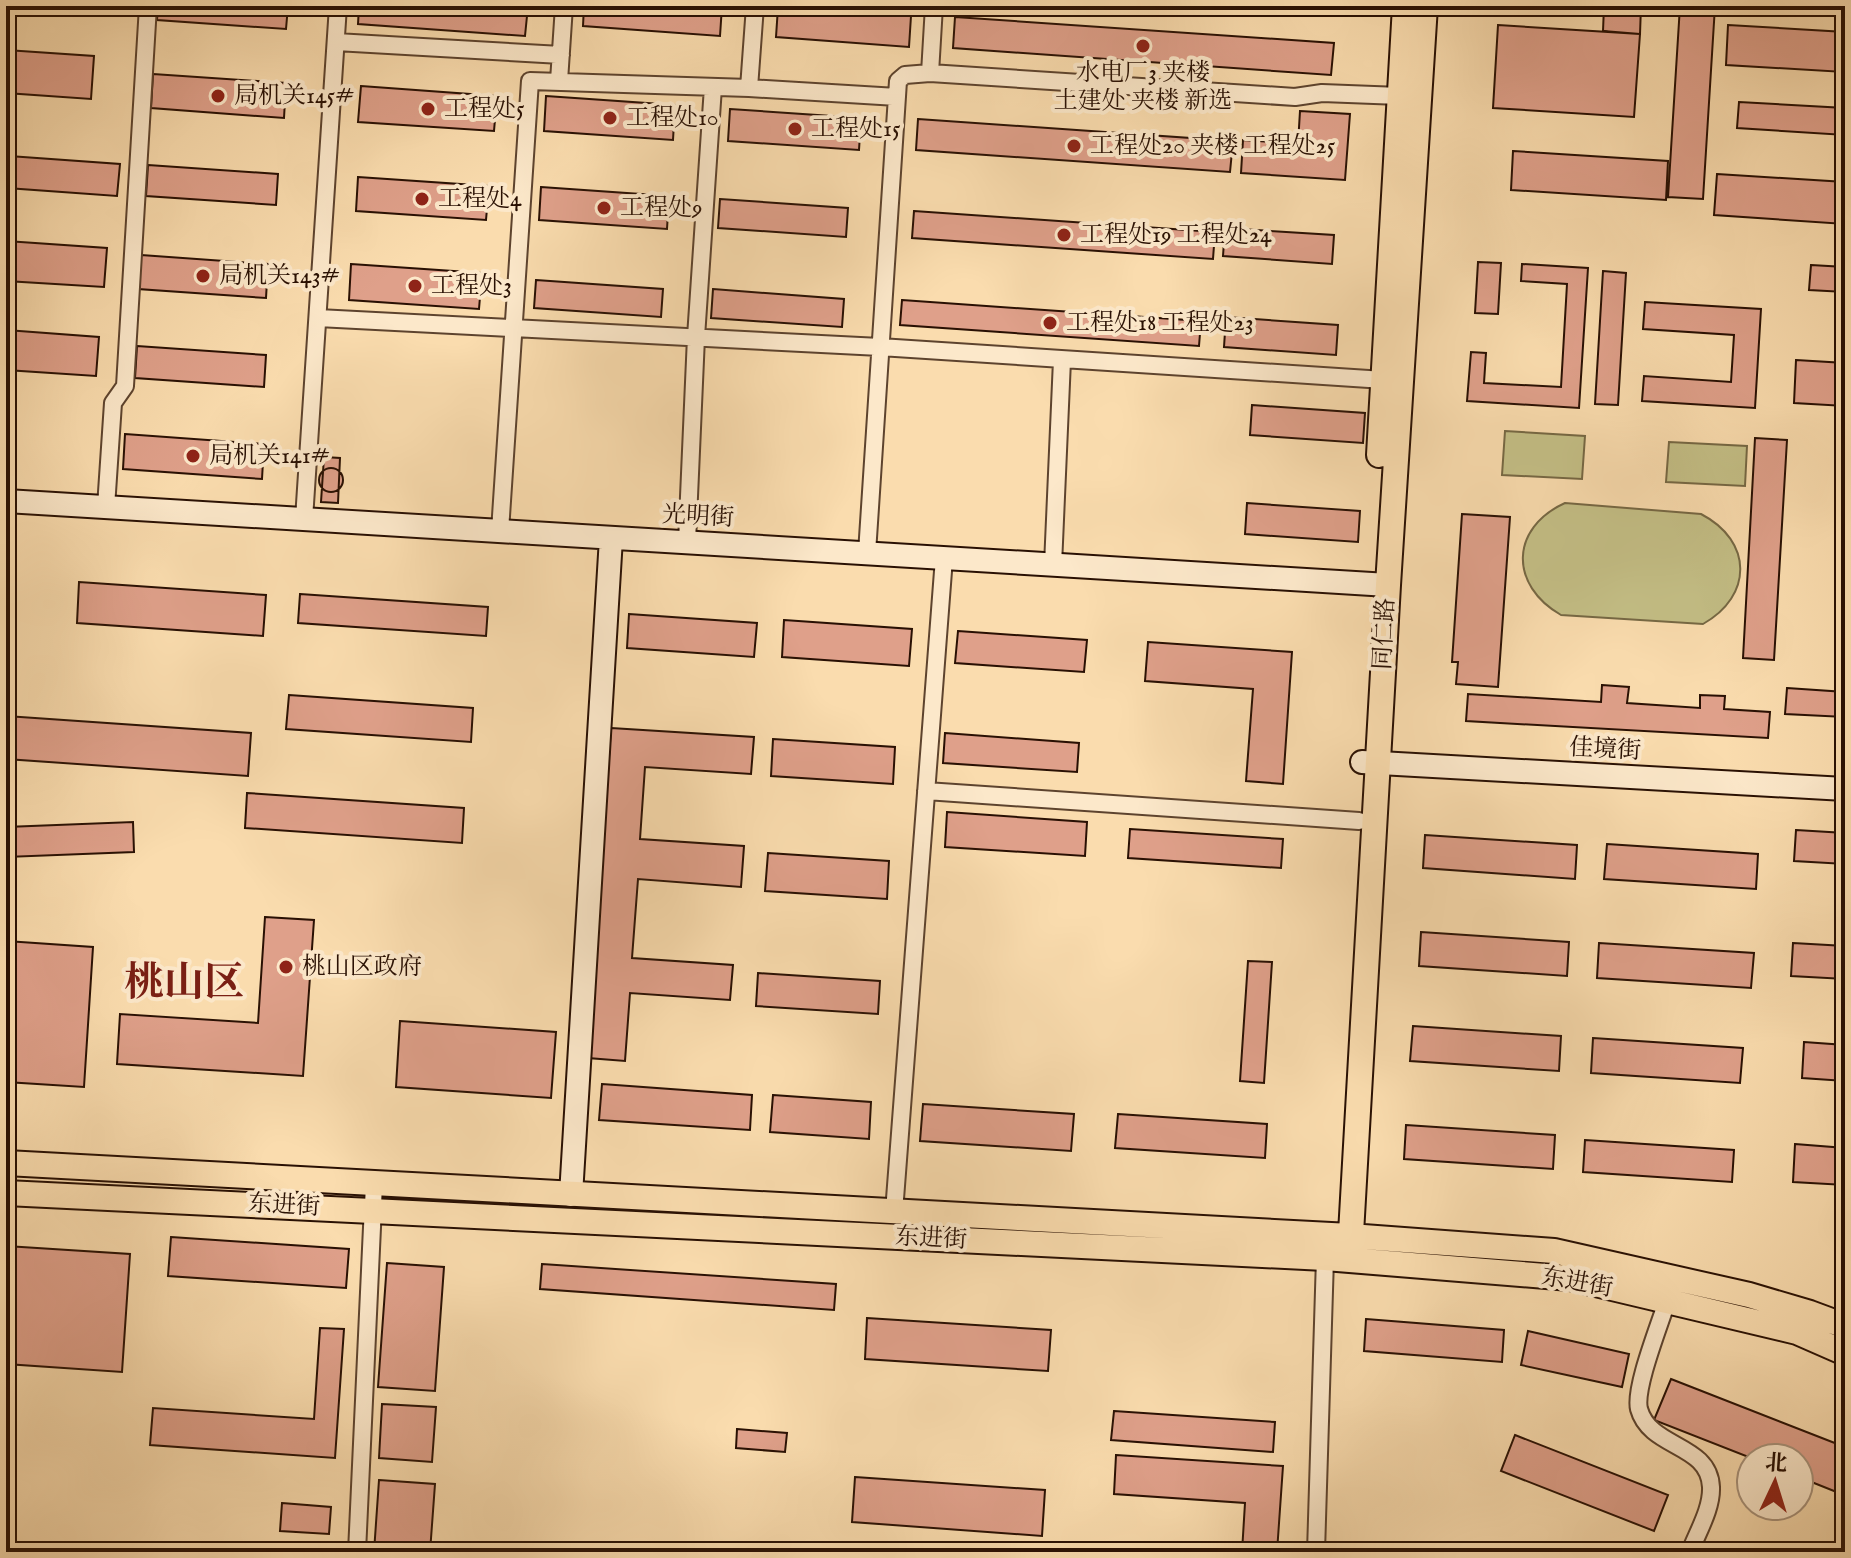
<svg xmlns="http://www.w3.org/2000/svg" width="1851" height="1558" font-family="'IM FELL English','Noto Serif SC',serif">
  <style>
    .green { fill: #c4bf86; stroke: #766844; stroke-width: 2 }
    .building { fill: #dfa08a; stroke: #291003; stroke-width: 2 }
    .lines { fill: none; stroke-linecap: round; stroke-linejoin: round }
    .street-casing { stroke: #5d432e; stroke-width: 20 }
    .secondary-casing { stroke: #291003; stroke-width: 26 }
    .primary-casing { stroke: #291003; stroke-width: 28 }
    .street { stroke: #fce8ca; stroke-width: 16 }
    .secondary { stroke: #fce8ca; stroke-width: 22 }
    .primary { stroke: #fadcae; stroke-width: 24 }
    .poi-dot { fill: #8f2418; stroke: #fce8ca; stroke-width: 3 }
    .labels { text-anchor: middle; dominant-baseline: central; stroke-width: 8; stroke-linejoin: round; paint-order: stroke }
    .poi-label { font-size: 24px; fill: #291003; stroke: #fce8ca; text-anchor: start }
    .street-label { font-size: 24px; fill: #291003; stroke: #fce8ca }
    .town-label { font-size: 40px; font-weight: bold; fill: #7a1f14; stroke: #fce8ca }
  </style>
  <rect width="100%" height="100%" fill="#fadcae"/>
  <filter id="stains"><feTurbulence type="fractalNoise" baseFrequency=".0025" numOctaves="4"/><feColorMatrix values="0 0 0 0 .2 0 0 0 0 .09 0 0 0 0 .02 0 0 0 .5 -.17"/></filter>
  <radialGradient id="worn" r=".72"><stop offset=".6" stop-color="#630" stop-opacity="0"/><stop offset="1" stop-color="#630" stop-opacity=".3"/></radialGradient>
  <!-- green -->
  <path class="green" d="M1505 431 1585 436 1582 479 1502 475Z
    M1669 442 1747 446 1745 486 1666 482Z
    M1565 503 1701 514C1753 541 1753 596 1703 624L1561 615C1509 585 1510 528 1565 503Z"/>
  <!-- building -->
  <path class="building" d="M158 6H288L286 29 157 20Z
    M359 6H528L525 36 358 24Z
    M584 6H722L720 36 583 26Z
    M1604 6H1641L1640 34 1603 31Z
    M1680 6H1715L1703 199 1668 197Z
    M778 7 911 16 909 47 776 37Z
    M955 17 1334 43 1331 75 953 48Z
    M1498 25 1640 34 1634 117 1493 108Z
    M1728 25 1845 32 1844 72 1726 65Z
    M6 50 94 56 91 99 6 93Z
    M153 74 286 83 284 118 151 108Z
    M361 86 497 96 494 131 358 122Z
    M546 96 675 105 673 140 544 131Z
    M1739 102 1845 108V135L1737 128Z
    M730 109 861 118 859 150 728 141Z
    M1300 111 1350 114 1345 180 1241 173 1243 140 1298 144Z
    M918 119 1233 141 1230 172 916 150Z
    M1513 151 1668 161 1666 200 1511 190Z
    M9 156 120 164 117 196 7 188Z
    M148 165 278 174 276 205 146 196Z
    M1717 174 1845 182V224L1714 215Z
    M358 177 489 186 486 220 356 211Z
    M541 187 669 196 667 229 539 220Z
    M720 199 848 208 846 237 718 228Z
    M914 211 1215 232 1213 259 912 238Z
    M1225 228 1334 235 1332 264 1223 256Z
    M6 241 107 248 104 287 6 281Z
    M141 255 268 264 266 298 138 289Z
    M1478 262 1501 263 1498 314 1475 313Z
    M351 264 482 273 479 309 349 300Z
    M1522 264 1588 268 1579 408 1467 401 1471 352 1486 353 1484 383 1561 387 1567 284 1521 281Z
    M1811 265 1845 267V292L1809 290Z
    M1603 271 1626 273 1618 405 1595 404Z
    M536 280 663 289 661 317 534 308Z
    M713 289 844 299 842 327 711 318Z
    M902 300 1201 321 1199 346 900 325Z
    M1645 302 1761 309 1755 408 1642 401 1644 376 1731 382 1734 335 1643 329Z
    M1226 317 1338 325 1336 355 1224 347Z
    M6 330 99 337 96 376 6 370Z
    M137 346 266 355 264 387 135 378Z
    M1796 360 1845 363V406L1794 403Z
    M1252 405 1365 413 1363 443 1250 435Z
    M125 434 264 444 262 479 123 469Z
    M1755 438 1787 440 1774 660 1743 658Z
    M324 457 340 458 338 503 321 502Z
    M319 480a12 12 0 1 1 24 0a12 12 0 1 1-24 0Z
    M1247 503 1360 511 1358 542 1245 534Z
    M1462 514 1510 517 1498 687 1456 684 1458 662H1452Z
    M79 582 266 595 263 636 77 623Z
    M300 594 488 607 486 636 298 623Z
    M629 614 757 623 754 657 627 648Z
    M784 620 912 629 909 666 782 657Z
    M958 631 1087 640 1084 672 955 663Z
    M1148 642 1292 652 1283 784 1246 781 1253 689 1145 681Z
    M1602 685 1629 687 1627 703 1700 708V695L1725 696 1724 709 1770 712 1768 738 1466 721 1468 694 1601 702Z
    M1787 688 1845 692V717L1785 714Z
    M289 695 473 708 471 742 286 729Z
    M6 716 251 733 248 776 6 759Z
    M611 728 754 737 751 774 645 767 640 839 744 846 741 887 638 879 632 958 733 965 730 1000 630 993 625 1061 588 1058Z
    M945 733 1079 743 1077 772 943 763Z
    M773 739 895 747 893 784 771 776Z
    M247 793 464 808 462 843 245 828Z
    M947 812 1087 822 1085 856 945 847Z
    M133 822 134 852 6 857V827Z
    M1130 829 1283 839 1281 868 1128 858Z
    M1796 830 1845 833V864L1794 861Z
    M1425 835 1577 845 1575 879 1423 868Z
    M1607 844 1758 854 1756 889 1604 879Z
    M768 853 889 861 887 899 765 891Z
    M265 917 314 920 303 1076 117 1064 120 1014 258 1023Z
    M1421 932 1569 942 1567 976 1419 966Z
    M6 941 93 947 84 1087 6 1082Z
    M1599 943 1754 953 1751 988 1597 978Z
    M1793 943 1845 946V979L1791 976Z
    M1248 961 1272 962 1264 1083 1240 1081Z
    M758 973 880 981 878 1014 756 1006Z
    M400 1021 556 1032 551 1098 396 1087Z
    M1413 1026 1561 1036 1559 1071 1410 1061Z
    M1593 1038 1743 1048 1740 1083 1591 1073Z
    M1804 1042 1845 1045V1081L1802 1078Z
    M602 1084 752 1095 750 1130 599 1120Z
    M773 1095 871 1102 869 1139 770 1132Z
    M923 1104 1074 1114 1071 1151 920 1141Z
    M1118 1114 1267 1124 1265 1158 1115 1148Z
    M1406 1125 1555 1135 1553 1169 1404 1159Z
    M1585 1140 1734 1150 1732 1182 1583 1172Z
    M1795 1144 1845 1148V1185L1793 1182Z
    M171 1237 349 1249 346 1288 168 1276Z
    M6 1246 130 1254 122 1372 6 1364Z
    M387 1263 444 1267 435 1391 378 1387Z
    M542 1264 836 1284 834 1310 540 1289Z
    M867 1318 1051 1330 1048 1371 865 1359Z
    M1366 1319 1504 1330 1502 1362 1364 1351Z
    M320 1328 344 1329 335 1458 150 1445 153 1408 314 1419Z
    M1528 1331 1629 1354 1622 1387 1521 1365Z
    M1671 1379 1845 1447 1844 1495 1799 1477V1458H1751L1654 1420Z
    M382 1404 436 1407 432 1462 379 1458Z
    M1114 1411 1275 1422 1273 1452 1111 1440Z
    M737 1429 787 1433 785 1452 736 1448Z
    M1515 1435 1668 1495 1654 1531 1501 1471Z
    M1116 1455 1283 1466 1277 1552H1242L1245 1503 1114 1494Z
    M855 1477 1045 1490 1042 1536 852 1522Z
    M379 1480 435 1484 430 1552H374Z
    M282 1503 331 1507 329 1534 280 1531Z
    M625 1542 742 1550V1552H624Z
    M1466 1543 1488 1552H1463Z"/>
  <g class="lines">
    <!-- street casing -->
    <g class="street-casing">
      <path id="street" d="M336 42 561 55
        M930 73 934 6
        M559 81 564 6
        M749 88 755 6
        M318 318 880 347 1384 380
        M106 507 113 403 125 386 148 6
        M304 519 338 6
        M500 531 530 81 749 88 897 97
        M687 542 696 337 713 87
        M867 553 898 81 905 75 930 73 1295 97 1322 93 1400 96
        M1053 565 1062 360
        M926 791 1359 821
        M894 1212 944 558
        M1667 1301C1660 1324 1634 1388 1639 1409 1650 1449 1709 1443 1711 1487 1712 1509 1697 1533 1690 1552
        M357 1552 374 1184
        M1316 1552 1325 1258"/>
    </g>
    <!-- secondary casing -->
    <g class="secondary-casing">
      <path id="secondary" d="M6 501 1388 585
        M1362 762 1845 789
        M571 1195 611 538"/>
    </g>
    <!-- primary casing -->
    <g class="primary-casing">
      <path id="primary" d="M1379 455 1405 6
        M6 1163 1350 1236 1554 1251 1749 1295 1810 1313 1845 1326
        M6 1193 1325 1258 1570 1278 1797 1332 1845 1353
        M1350 1251 1388 585 1425 6"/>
    </g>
    <!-- street -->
    <use href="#street" class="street"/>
    <!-- secondary -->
    <use href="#secondary" class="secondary"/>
    <!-- primary -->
    <use href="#primary" class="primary"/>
  </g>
  <!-- markers -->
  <g class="poi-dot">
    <circle cx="1143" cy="46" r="8"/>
    <circle cx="218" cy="96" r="8"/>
    <circle cx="428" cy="109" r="8"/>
    <circle cx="610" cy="118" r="8"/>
    <circle cx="795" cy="129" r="8"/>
    <circle cx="1074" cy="146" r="8"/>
    <circle cx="422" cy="199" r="8"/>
    <circle cx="604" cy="208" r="8"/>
    <circle cx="1064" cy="235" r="8"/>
    <circle cx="203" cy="276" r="8"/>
    <circle cx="415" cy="286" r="8"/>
    <circle cx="1050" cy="323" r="8"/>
    <circle cx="193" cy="456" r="8"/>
    <circle cx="286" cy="967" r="8"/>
  </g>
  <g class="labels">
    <!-- poi labels -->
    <g class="poi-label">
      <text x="1143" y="73" text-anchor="middle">水电厂3 夹楼<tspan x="1143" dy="28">土建处 夹楼 新选</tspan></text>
      <text x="234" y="96">局机关145#</text>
      <text x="444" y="109">工程处5</text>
      <text x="626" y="118">工程处10</text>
      <text x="811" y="129">工程处15</text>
      <text x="1090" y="146">工程处20 夹楼 工程处25</text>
      <text x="438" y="199">工程处4</text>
      <text x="620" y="208">工程处9</text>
      <text x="1080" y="235">工程处19 工程处24</text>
      <text x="219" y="276">局机关143#</text>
      <text x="431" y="286">工程处3</text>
      <text x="1066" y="323">工程处18 工程处23</text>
      <text x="209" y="456">局机关141#</text>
      <text x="302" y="967">桃山区政府</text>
    </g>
    <!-- street labels -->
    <g class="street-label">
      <text transform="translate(698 517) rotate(3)">光明街</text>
      <text transform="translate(1385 634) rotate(-87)">同仁路</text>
      <text transform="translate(1605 750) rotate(3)">佳境街</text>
      <text transform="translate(284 1206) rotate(3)">东进街</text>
      <text transform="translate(931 1239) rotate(3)">东进街</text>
      <text transform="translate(1577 1283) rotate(10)">东进街</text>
    </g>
    <!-- town labels -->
    <g class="town-label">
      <text x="184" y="984">桃山区</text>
    </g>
  </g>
  <!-- margin -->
  <rect width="1851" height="1558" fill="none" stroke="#fadcae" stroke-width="32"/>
  <rect x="8" y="8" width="1835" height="1542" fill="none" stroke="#291003" stroke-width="4"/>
  <rect x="16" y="16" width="1819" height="1526" fill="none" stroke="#291003" stroke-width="2"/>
  <!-- north arrow -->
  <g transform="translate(1775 1482) rotate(4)"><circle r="38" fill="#fce8ca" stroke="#a8927a" stroke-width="2"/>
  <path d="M0-6L14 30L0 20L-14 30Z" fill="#8f2418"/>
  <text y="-12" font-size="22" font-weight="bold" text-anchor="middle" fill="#291003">北</text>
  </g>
  <rect width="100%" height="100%" filter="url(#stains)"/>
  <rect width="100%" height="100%" fill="url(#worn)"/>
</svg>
